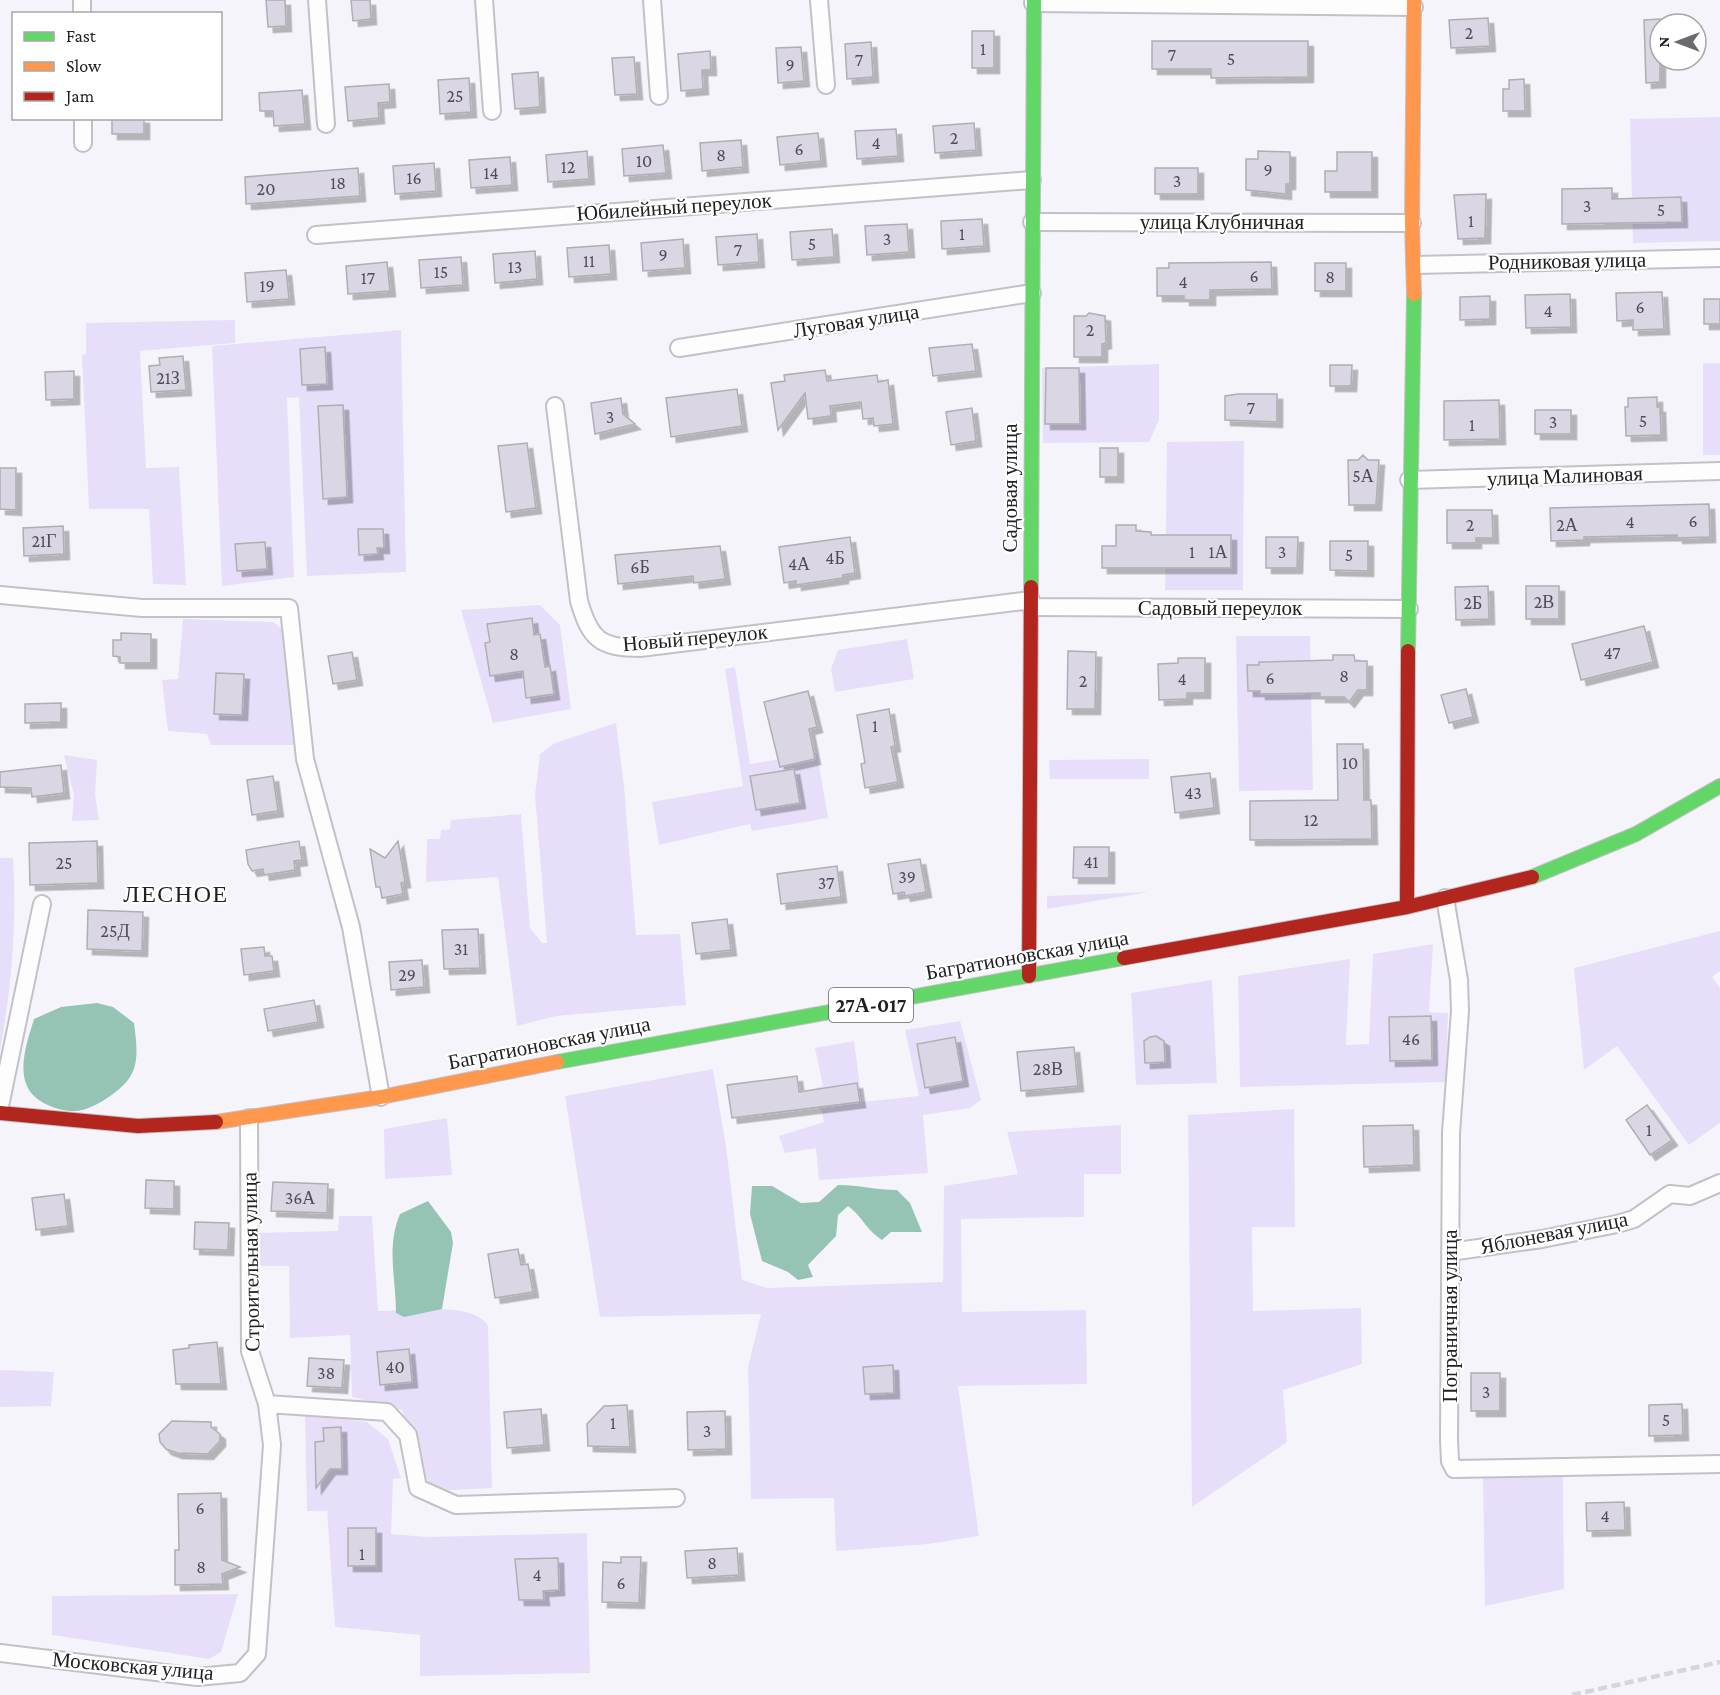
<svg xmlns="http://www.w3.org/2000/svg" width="1720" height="1695" font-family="'Crimson Pro',serif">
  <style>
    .green { fill: #e7dff9 }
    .water { fill: #95c4b4 }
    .building { fill: #dad6e4; stroke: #b0aeb3; stroke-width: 1.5; filter: url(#shadow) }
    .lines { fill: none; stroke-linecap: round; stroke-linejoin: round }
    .street-casing { stroke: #c3c1c7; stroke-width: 20 }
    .fast-casing { stroke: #c3c1c7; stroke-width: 16 }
    .slow-casing { stroke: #c3c1c7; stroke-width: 16 }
    .jam-casing { stroke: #c3c1c7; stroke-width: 16 }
    .street { stroke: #fefdfe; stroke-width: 16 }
    .fast { stroke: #63d668; stroke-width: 14 }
    .slow { stroke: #ff974d; stroke-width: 14 }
    .jam { stroke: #b3261e; stroke-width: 14 }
    .rail { stroke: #d7d5d8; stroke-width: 4.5; stroke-dasharray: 9 4.5; stroke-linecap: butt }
    .labels { text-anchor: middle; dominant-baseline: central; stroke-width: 4.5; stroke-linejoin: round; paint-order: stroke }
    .number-label { font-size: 18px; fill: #4f4e54 }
    .shield { fill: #fff; stroke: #646366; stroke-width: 1.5 }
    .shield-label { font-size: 20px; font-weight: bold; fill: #212024 }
    .street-label { font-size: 21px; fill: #212024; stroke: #fff }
    .quarter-label { font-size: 24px; letter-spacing: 1.5px; fill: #212024; stroke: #fff }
  </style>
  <defs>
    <filter id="shadow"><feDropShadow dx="5.5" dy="5.5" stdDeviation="0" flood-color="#0004"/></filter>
  </defs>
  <rect width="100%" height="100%" fill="#f6f4fb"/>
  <!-- green -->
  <path class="green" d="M1720 117V241L1633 243 1630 119Z
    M235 320V343L140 351 146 468 179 467 186 585 153 584 149 509H89L82 355 86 354V323Z
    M401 330 406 572 307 576 299 397 287 398 294 577 222 586 212 346Z
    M1703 363H1720V455H1703Z
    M1159 364V420L1149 442 1043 443 1042 368Z
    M1244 441 1243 590H1165L1167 442Z
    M540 605 560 625 571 709 493 723 461 610Z
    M183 619 273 622 286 632 291 665 294 745H211L207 734 168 731 162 680 178 679Z
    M1236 636H1310L1313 790 1239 791Z
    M907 639 914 679 835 692 831 669 838 650Z
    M735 667 750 764 817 753 828 818 752 831 750 824 659 845 652 802 743 786 725 669Z
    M616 723 624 786 636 935 680 934 686 1005 556 1016 517 1026 498 877 426 882 427 839H440L441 830 450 829 451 820 521 814 530 928 542 943H547L535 795 540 754 555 743Z
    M64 755 97 760 95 795 99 820 72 821 74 796Z
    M1149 759V779H1050L1049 760Z
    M0 858H13C17 923 12 986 0 1050Z
    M1149 892 1047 909V896Z
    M1720 931V971L1712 977 1720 988V1123L1689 1145 1617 1046 1584 1070 1574 968Z
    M1433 944 1429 1012 1448 1013 1446 1082 1240 1087 1238 976 1350 959 1346 1045 1369 1044 1373 954Z
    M1212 980 1217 1083 1136 1085 1131 993Z
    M960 1021 981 1100 970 1108 923 1115 928 1173 819 1180 816 1148 785 1153 779 1136 824 1122 821 1109H818L815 1088 823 1086 815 1048 854 1041 862 1102 919 1096 905 1030Z
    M713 1069 726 1146 742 1280 767 1288 943 1282 944 1186 1018 1174 1007 1132 1121 1125V1174H1084V1217L961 1219 962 1312 1086 1310 1087 1384 958 1386 979 1536 928 1544 836 1551 834 1498 751 1499 748 1367 761 1314 600 1317 565 1096Z
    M1294 1109 1295 1227H1252L1253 1311 1361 1308 1362 1364 1283 1390 1287 1442 1192 1507 1188 1115Z
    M447 1118 452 1175 385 1179 384 1129Z
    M339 1216H372L378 1311C405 1311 474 1300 488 1326L492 1488 434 1491 427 1480 402 1410 352 1397 350 1335 290 1338 289 1266H250L252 1233 338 1231Z
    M0 1370 54 1372 51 1406 0 1407Z
    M305 1414 367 1422 388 1439 401 1478 393 1479 391 1534 426 1537 587 1533 590 1673 420 1676V1635L335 1627 327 1511H307Z
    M1563 1476 1564 1589 1485 1606 1483 1477Z
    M238 1594 221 1652 209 1659 52 1635V1596Z"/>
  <!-- water -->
  <path class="water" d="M97 1003 113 1007 134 1023C136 1040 140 1062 130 1077 122 1090 93 1110 77 1111 60 1112 34 1103 27 1086 18 1066 28 1039 34 1019L61 1007Z
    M838 1185C859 1185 876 1190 897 1190L910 1203 922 1232H891L882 1240C867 1231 862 1216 848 1206L838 1215 836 1236 808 1265 813 1277 798 1280 788 1272 762 1261 750 1214 752 1186H772L801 1203 819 1202Z
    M428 1201 451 1232 453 1243 442 1309 404 1317 396 1313C396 1278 386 1247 400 1214Z"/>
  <!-- building -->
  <path class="building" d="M266 0H285L286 26 268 27Z
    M351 0H370L371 19 353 21Z
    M1488 18 1490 46 1451 48 1449 20Z
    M1660 19V82L1646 83 1644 20Z
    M972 31H994V68H972Z
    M1152 41H1308V77L1211 78V69H1152Z
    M871 42 873 77 847 79 845 44Z
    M801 47 804 81 778 83 776 48Z
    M710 51 711 70H702L703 89 681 91 678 54Z
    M634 57 637 94 615 95 612 58Z
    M538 72 540 107 515 109 512 74Z
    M469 78 471 112 440 114 438 80Z
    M1524 79 1525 111H1503V89H1509V80Z
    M389 84 390 102 378 103 379 118 348 121 345 87Z
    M302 90 305 124 274 126 273 111H260L259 93Z
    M112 118H144V134H112Z
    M974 123 976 150 935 153 933 126Z
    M896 129 898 156 857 159 855 131Z
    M818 133 821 161 780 165 777 137Z
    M741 140 743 167 702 171 700 143Z
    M663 145 666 173 624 176 622 149Z
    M587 151 589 179 548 182 546 155Z
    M1258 151 1290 152V184H1286V194L1246 190V159H1258Z
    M1337 152H1372V192H1325V171H1337Z
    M510 157 512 185 471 188 469 160Z
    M434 163 436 191 395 194 393 166Z
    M358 168 360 196 246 204 245 177Z
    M1155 168H1198V194H1155Z
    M1612 188V199L1681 197 1682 222 1562 224V189Z
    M1486 194 1485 238 1458 239 1454 195Z
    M982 219 984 246 942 249 941 221Z
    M907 224 909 252 867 255 865 226Z
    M832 229 834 257 792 260 790 232Z
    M757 234 759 262 718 265 716 237Z
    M683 239 685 268 643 271 641 243Z
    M609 245 611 274 569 277 567 248Z
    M535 251 537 279 495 283 493 254Z
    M461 257 463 285 421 288 419 260Z
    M387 262 390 291 348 294 346 266Z
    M1271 262 1272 289 1210 290V300H1184V296H1157V268H1169V263Z
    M1315 263H1346V291H1315Z
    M286 270 289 299 247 302 245 273Z
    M1662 292 1664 329 1633 330V320L1617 321 1616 293Z
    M1570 294 1571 327 1526 328 1525 295Z
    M1490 296V319L1460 320V297Z
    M1704 299H1720V324H1704Z
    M1089 313 1105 316 1106 343 1102 344V357H1074V316H1086Z
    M972 344 976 371 933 376 929 348Z
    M325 347 327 384 302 385 300 349Z
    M183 356 186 390 151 392 149 366 160 365 159 358Z
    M1330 365H1352L1351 386H1330Z
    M1046 368H1079L1080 424H1045Z
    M825 370 827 381 877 375 878 382 888 380 893 424 874 426 873 418 863 419 861 402 830 406 831 416 808 419 805 393 778 430 771 383 785 381 784 375Z
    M74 371V399L46 400 45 372Z
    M737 389 742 426 671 437 666 398Z
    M1238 394H1277V422L1225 420V396Z
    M1657 397V407H1660L1661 435 1626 436 1625 407H1628V398Z
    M621 398 623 414 635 424 595 434 591 403Z
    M1499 400 1500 439 1444 440V401Z
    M343 405 347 497 323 499 318 406Z
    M972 408 976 441 951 445 946 412Z
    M1535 410H1571V434H1535Z
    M527 443 536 508 506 512 498 446Z
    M1100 448H1118V477H1100Z
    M1363 455 1368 460H1379L1376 505H1349L1348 460H1358Z
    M0 468H16V510L0 509Z
    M1709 504 1710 537 1677 538V535L1584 537V540L1551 541 1550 508Z
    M1447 510H1492L1493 538H1476V543H1447Z
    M1116 525H1136V531L1151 532V535H1231V568H1102V546H1116Z
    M63 526 64 554 24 556 23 528Z
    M358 529H383L384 548H377L378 554 359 555Z
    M850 537 855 573 843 575V578L796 585V581L784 583 779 547Z
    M1266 537H1298L1297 568H1266Z
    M1330 541H1368V571L1330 570Z
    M265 542 267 569 237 571 235 544Z
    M720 546 725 579 694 583 693 576 618 584 615 555Z
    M1488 586 1489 619 1456 620 1455 587Z
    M1526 586H1559V619H1526Z
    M532 618 534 635 540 634 545 667 550 666 554 694 526 698 523 671 490 676 485 643 490 642 487 624Z
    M1644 626 1653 662 1581 680 1572 644Z
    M121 633 151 634V663H120V657L113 656V640H121Z
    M1068 651 1096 652 1095 709H1067Z
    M352 652 357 680 333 684 328 656Z
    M1333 655H1354L1355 661H1367V690H1358L1349 702 1344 697H1320V693L1260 694V691H1248L1247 665H1259V662L1333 660Z
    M1178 658H1205V693H1187V699L1159 700 1158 664 1178 663Z
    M216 673 244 674 242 715 214 714Z
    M1466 689 1473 717 1449 723 1441 695Z
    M808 691 817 727 809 729 815 759 780 767 764 702Z
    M61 703V722L25 723V704Z
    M889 709 895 746 891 747 898 782 865 788 861 764 865 763 857 715Z
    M1337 744H1363L1364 800H1371L1372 839 1250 840V801L1338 800Z
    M61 765 64 793 32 797 31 788 0 787V772Z
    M794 769 800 803 756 810 750 776Z
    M1210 773 1214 808 1175 813 1171 777Z
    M273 776 278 811 252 815 247 780Z
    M97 841 98 883 30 885 29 843Z
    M299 841 302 860 294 861 295 870 264 875 263 869 252 871 248 864 246 850Z
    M398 841 405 882 401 883 403 894 382 898 380 887H376L370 849 385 858Z
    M1074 847H1109V878H1073Z
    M920 859 926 892 905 896 904 892 893 894 888 864Z
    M837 866 841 897 781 904 777 874Z
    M88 910 143 912 142 951 87 949Z
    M727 919 731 950 696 954 692 923Z
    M478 929 480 968 444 969 442 930Z
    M264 947 265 956H272L274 971 244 975 241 949Z
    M422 960 424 987 391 990 389 962Z
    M314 1000 318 1022 268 1031 264 1009Z
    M1431 1016 1432 1060 1390 1061 1389 1017Z
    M1156 1036 1164 1041 1165 1062 1145 1063 1144 1041 1150 1037Z
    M955 1037 963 1081 925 1088 917 1044Z
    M1074 1047 1078 1086 1021 1091 1017 1052Z
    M797 1076 799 1092 857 1083 860 1102 732 1118 727 1085Z
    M1647 1105 1672 1140 1650 1155 1626 1120Z
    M1413 1125 1414 1165 1364 1167 1363 1126Z
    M146 1180 174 1181V1209L145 1208Z
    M273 1182 328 1184 327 1213 271 1211Z
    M64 1194 68 1226 36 1230 32 1198Z
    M195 1222 229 1223 228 1250 194 1249Z
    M518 1249 521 1265 528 1264 533 1292 495 1298 488 1254Z
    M217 1342 221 1384H176L173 1350 189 1348V1345Z
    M409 1349 412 1382 380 1385 377 1352Z
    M309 1358 344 1360 342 1388 307 1386Z
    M893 1365 894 1393 865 1394 863 1367Z
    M1471 1373H1500V1411H1471Z
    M1682 1404 1683 1435 1649 1436V1405Z
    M627 1405 630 1447 588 1446 587 1424 604 1406Z
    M541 1409 544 1445 507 1448 504 1412Z
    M725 1411 726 1449 688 1450 687 1412Z
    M172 1421 211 1422V1427L220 1434V1441L208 1454 177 1453 166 1449 160 1442 159 1434Z
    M341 1427 342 1469H330L316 1488 315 1442 324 1441 323 1428Z
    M221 1493 222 1560 240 1567 222 1574 223 1584 175 1585V1550H179L178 1494Z
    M1624 1502 1625 1530 1587 1531 1586 1503Z
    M348 1528H376V1566H348Z
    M737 1548 739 1575 687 1578 685 1551Z
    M621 1557H641L639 1603 602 1602 603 1562 621 1563Z
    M558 1558 559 1590 543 1591 544 1600H519L515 1559Z"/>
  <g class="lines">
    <!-- street casing -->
    <g class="street-casing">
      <path id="street" d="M82 0V14
        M317 0 326 124
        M484 0 492 111
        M652 0 659 96
        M819 0 826 85
        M1033 3 1414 7
        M83 118V143
        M1032 222 1412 223
        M316 235 1032 180
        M1415 265 1720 258
        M679 348 1032 293
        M555 406 579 601C590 639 600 648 640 648L1031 600
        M1409 480 1720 471
        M0 595 142 608H289L305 759 351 927 381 1097
        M1031 607 1409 609
        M1445 898 1459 980 1460 1011 1451 1133 1449 1440 1450 1461 1454 1469 1720 1464
        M0 1106 42 904
        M1450 1252 1542 1239 1617 1224 1634 1219 1670 1194 1690 1196 1720 1183
        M267 1404 387 1412 408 1435 418 1488 456 1505 676 1498
        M0 1653 197 1677 240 1673 257 1654 272 1445 267 1404 250 1351 249 1118"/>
    </g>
    <!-- fast casing -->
    <g class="fast-casing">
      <path id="fast" d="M1031 587 1034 0
        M1408 651 1414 294
        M1532 877 1636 834 1720 786
        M557 1062 1124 958"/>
    </g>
    <!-- slow casing -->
    <g class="slow-casing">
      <path id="slow" d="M1414 0 1412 223 1414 294
        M216 1122 381 1097 557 1062"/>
    </g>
    <!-- jam casing -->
    <g class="jam-casing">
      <path id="jam" d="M1407 907 1408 651
        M1124 958 1407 907 1532 877
        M1029 976 1031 587
        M0 1113 138 1126 216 1122"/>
    </g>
    <!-- street -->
    <use href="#street" class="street"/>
    <!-- fast -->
    <use href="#fast" class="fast"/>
    <!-- slow -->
    <use href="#slow" class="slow"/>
    <!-- jam -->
    <use href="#jam" class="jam"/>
    <!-- rail -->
    <path class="rail" d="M1572 1695 1720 1662"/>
  </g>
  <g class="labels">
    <!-- number labels -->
    <g class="number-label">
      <text x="1469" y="33">2</text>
      <text x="983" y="49">1</text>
      <text x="1172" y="55">7</text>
      <text x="1231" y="59">5</text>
      <text x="859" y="60">7</text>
      <text x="790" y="65">9</text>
      <text x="455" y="96">25</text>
      <text x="954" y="138">2</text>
      <text x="876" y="143">4</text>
      <text x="799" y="149">6</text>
      <text x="721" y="155">8</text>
      <text x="644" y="161">10</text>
      <text x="568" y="167">12</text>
      <text x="1268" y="170">9</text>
      <text x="491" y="173">14</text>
      <text x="414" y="178">16</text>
      <text x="1177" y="181">3</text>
      <text x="338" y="183">18</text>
      <text x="266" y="189">20</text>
      <text x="1587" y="206">3</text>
      <text x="1661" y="210">5</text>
      <text x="1471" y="221">1</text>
      <text x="962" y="234">1</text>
      <text x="887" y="239">3</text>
      <text x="812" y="244">5</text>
      <text x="738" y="250">7</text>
      <text x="663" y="255">9</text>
      <text x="589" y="261">11</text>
      <text x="515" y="267">13</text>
      <text x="441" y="272">15</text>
      <text x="1254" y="276">6</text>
      <text x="1330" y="277">8</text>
      <text x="368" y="278">17</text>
      <text x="1183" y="282">4</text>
      <text x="267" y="286">19</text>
      <text x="1640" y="307">6</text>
      <text x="1548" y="311">4</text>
      <text x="1090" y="330">2</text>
      <text x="168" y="378">21З</text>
      <text x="1251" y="408">7</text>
      <text x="610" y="417">3</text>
      <text x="1643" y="421">5</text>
      <text x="1553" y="422">3</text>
      <text x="1472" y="425">1</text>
      <text x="1363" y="476">5А</text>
      <text x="1693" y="521">6</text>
      <text x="1630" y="522">4</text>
      <text x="1470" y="525">2</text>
      <text x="1567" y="525">2А</text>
      <text x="44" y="541">21Г</text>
      <text x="1192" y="552">1</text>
      <text x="1218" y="552">1А</text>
      <text x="1282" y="552">3</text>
      <text x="1349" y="555">5</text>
      <text x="835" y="558">4Б</text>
      <text x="799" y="564">4А</text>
      <text x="640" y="567">6Б</text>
      <text x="1544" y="602">2В</text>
      <text x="1473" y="603">2Б</text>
      <text x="1612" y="653">47</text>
      <text x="514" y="654">8</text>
      <text x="1344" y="676">8</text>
      <text x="1270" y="678">6</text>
      <text x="1182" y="679">4</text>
      <text x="1083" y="681">2</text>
      <text x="875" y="726">1</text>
      <text x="1350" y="763">10</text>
      <text x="1193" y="793">43</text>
      <text x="1311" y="820">12</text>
      <text x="1091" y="862">41</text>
      <text x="64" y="863">25</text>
      <text x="907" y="877">39</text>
      <text x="826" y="883">37</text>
      <text x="115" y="931">25Д</text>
      <text x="461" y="949">31</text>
      <text x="407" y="975">29</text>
      <text x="1411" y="1039">46</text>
      <text x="1048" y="1069">28В</text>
      <text x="1649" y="1130">1</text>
      <text x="300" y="1198">36А</text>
      <text x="395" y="1367">40</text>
      <text x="326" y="1373">38</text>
      <text x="1486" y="1392">3</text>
      <text x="1666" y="1420">5</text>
      <text x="613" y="1423">1</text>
      <text x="707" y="1431">3</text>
      <text x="200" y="1508">6</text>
      <text x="1605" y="1516">4</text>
      <text x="362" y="1554">1</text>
      <text x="712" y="1563">8</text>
      <text x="201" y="1567">8</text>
      <text x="537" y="1575">4</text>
      <text x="621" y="1583">6</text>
    </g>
    <!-- shield labels -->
    <rect class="shield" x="829" y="988" width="84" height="34" rx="4.5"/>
    <g class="shield-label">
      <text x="871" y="1005">27А-017</text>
    </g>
    <!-- street labels -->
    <g class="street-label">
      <text transform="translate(674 207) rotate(-4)">Юбилейный переулок</text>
      <text x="1222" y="222">улица Клубничная</text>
      <text transform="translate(1567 261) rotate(-1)">Родниковая улица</text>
      <text transform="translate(856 321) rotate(-9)">Луговая улица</text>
      <text transform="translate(1565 476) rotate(-2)">улица Малиновая</text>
      <text transform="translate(1010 488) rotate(-90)">Садовая улица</text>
      <text x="1220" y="608">Садовый переулок</text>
      <text transform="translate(695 638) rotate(-5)">Новый переулок</text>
      <text transform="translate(1027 955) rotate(-10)">Багратионовская улица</text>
      <text transform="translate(549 1043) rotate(-11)">Багратионовская улица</text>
      <text transform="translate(1554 1233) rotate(-11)">Яблоневая улица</text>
      <text transform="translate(251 1262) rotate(-91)">Строительная улица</text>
      <text transform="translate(1450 1316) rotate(-90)">Пограничная улица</text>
      <text transform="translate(133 1666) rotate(5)">Московская улица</text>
    </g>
    <!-- quarter labels -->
    <g class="quarter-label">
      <text x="176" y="893">ЛЕСНОЕ</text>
    </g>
  </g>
  <!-- legend -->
  <rect x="12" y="12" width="210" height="108" fill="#ffffff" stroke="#a6a6a7" stroke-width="1.5"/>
  <rect x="24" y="32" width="30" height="9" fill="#63d668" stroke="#a6a6a7" stroke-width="1.5"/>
  <text x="66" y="42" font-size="18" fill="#212024">Fast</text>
  <rect x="24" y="62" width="30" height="9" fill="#ff974d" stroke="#a6a6a7" stroke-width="1.5"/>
  <text x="66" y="72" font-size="18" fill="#212024">Slow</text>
  <rect x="24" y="92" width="30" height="9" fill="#b3261e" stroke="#a6a6a7" stroke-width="1.5"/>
  <text x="66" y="102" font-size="18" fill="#212024">Jam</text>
  <!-- north arrow -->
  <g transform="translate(1678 42) rotate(270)"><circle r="28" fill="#ffffff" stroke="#a6a6a7" stroke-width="1.5"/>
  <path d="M0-4.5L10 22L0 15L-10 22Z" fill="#6c6a6f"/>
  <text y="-9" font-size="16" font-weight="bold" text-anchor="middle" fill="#212024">N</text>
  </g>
</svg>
